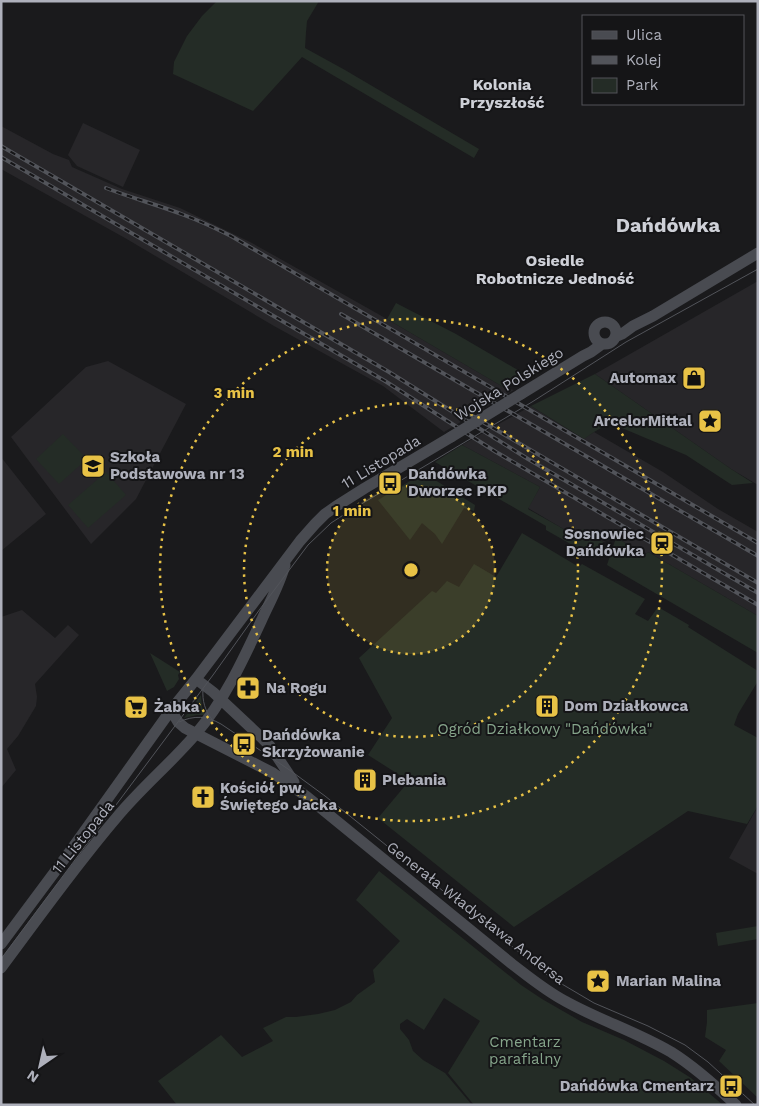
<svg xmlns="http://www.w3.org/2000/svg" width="759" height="1106" font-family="'Work Sans',sans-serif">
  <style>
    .built { fill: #272629 }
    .green { fill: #242c26 }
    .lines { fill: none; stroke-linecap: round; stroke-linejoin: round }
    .secondary { stroke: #494b51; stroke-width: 11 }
    .tram { stroke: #52545a; stroke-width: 1 }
    .rail-casing { stroke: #52545a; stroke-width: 4 }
    .rail { stroke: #151517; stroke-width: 2; stroke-dasharray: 5.5; stroke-linecap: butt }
    .secondary-bridge { stroke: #494b51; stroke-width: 11 }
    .ring { fill: none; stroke: #e8c246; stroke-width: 2.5; stroke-dasharray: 2.5 5 }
    .labels { text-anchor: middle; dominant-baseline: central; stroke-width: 4; stroke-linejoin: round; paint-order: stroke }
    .poi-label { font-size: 15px; font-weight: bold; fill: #aeb0bb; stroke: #151517; text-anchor: start }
    .street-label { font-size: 15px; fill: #aeb0bb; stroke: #151517 }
    .park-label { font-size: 15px; fill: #86a58b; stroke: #151517 }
    .neighbourhood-label { font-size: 16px; font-weight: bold; fill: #ced0d7; stroke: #151517 }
    .district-label { font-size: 20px; font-weight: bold; fill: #ced0d7; stroke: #151517 }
    .centre { fill: #e8c246; stroke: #151517; stroke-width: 2.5 }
    .ring-label { font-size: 15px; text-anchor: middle; font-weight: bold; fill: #e8c246; stroke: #151517; stroke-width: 4; stroke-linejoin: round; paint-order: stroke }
  </style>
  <rect width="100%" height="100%" fill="#1a1a1c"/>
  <!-- built -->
  <path class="built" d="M83 123 140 150 123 187 77 166 68 155Z
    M1 126 53 154 69 160 72 167 122 189 180 208 252 243 387 319 505 388 514 390 444 432 383 386 274 326 125 238 1 169Z
    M758 281V485L731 469 595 374Z
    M108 361 186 404 136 499 91 544 11 437 86 367Z
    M531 406 583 439 594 432 663 472 718 509 758 532V616L648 552 646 554 616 538 603 542 584 529 577 537 528 508 540 487 462 445Z
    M1 457 46 514 1 551Z
    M22 610 55 638 68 625 79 635 35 684 37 697 36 706 18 736 7 749 16 770 1 788V617Z
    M758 806V874L729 858Z"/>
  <!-- green -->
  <path class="green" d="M217 1H319L307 21 306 32 305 48 345 70 479 149 474 158 302 57 253 111 173 74 174 62 187 36 202 16Z
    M396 303 456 334 528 376 505 388 387 319Z
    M595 374 731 469 753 483 732 485 686 455 610 423 594 432 584 439 531 406Z
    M63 434 87 459 59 484 36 459Z
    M462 445 540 487 528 509 576 536 583 529 603 542 595 558 546 530V526L435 462Z
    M106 472 126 495 88 528 68 505Z
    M427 475 475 505 474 511 464 508 442 544 435 534 422 523 410 540 378 500 415 478Z
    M522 533 579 567 582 564 645 599 635 614 648 621 658 607 689 625 688 627 758 671V681L738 714 734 725 758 738V806L747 824 688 811 514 927 378 818 409 781 368 755 392 718 359 658 432 591 436 593 447 581 459 587 474 564 496 577Z
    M616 538 646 554 648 552 758 616V653L607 565Z
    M150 653 180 672 178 675 179 679 174 687 167 691Z
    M201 695 202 707 205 714V715H197L184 718Z
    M379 871 521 985 542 999 582 1022 624 1040 664 1061 691 1078 723 1105H474L448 1073 480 1021 444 998 424 1030 407 1019 400 1024V1029L409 1040 413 1051 423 1060 445 1073 472 1105H177L158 1081 221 1035 242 1057 273 1041 263 1028 286 1017H296L318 1014 335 1010 351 1002 357 995 375 982 373 970 400 941 356 900Z
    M758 926V939L718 946 716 933Z
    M758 1003V1098L719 1061 726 1050 705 1037 707 1022V1010Z"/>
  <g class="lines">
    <!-- secondary -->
    <path class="secondary" d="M594 333a11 11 0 1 1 22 0a11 11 0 1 1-22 0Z
      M615 337 622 334 633 326 653 316 758 253
      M521 394 583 356 591 352 602 344
      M196 679 213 692 263 739 270 746 294 782
      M171 710 178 722 185 728 273 773 306 796 512 964C529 977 546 991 565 1001 599 1020 637 1032 671 1052 695 1067 716 1086 736 1105
      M1 944 71 850 171 710 196 679 300 541 315 524 325 514 335 507 365 488 451 437
      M1 968C39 917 76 865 117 817 141 788 170 764 195 735 225 700 244 658 263 617 271 600 280 583 285 565"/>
    <!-- tram -->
    <path class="tram" d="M203 689C202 701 205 711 213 721
      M179 722C194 715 207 716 221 724L291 771 325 796 550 977 594 1003 648 1026 685 1045 708 1062 755 1105
      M1 959 213 675 260 609 308 545 331 523 348 512 532 402 626 342 758 269"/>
    <!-- rail casing -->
    <g class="rail-casing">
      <path id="rail" d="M1 146 389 372 528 459 758 593
        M1 157 385 381 496 452 758 605
        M106 188C132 198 158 205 184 215 200 221 215 228 231 236L758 543
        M341 314 758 556
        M464 411 758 583"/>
    </g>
    <!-- rail -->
    <use href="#rail" class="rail"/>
    <!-- secondary-bridge -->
    <path class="secondary-bridge" d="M451 437 521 394"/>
  </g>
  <!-- distance rings -->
  <circle cx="411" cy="570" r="84" fill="#e8c246" fill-opacity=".12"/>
  <g class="ring">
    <circle cx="411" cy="570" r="84"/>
    <circle cx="411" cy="570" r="167"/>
    <circle cx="411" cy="570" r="251"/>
  </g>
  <!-- icons -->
  <defs>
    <g id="shop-square" transform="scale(1.25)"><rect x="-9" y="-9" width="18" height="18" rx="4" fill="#e8c246" stroke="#151517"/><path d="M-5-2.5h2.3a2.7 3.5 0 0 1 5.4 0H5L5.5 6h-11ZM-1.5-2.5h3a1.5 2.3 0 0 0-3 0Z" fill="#111"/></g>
    <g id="sight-square" transform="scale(1.25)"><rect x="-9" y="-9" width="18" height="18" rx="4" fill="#e8c246" stroke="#151517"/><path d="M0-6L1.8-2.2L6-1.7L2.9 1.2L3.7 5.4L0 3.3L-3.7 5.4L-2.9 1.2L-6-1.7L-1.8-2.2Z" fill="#111"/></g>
    <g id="school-square" transform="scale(1.25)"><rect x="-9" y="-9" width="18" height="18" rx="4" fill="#e8c246" stroke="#151517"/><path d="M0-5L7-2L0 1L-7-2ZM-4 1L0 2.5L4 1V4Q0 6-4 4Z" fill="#111"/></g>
    <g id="bus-square" transform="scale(1.25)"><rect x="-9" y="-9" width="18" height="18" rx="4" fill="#e8c246" stroke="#151517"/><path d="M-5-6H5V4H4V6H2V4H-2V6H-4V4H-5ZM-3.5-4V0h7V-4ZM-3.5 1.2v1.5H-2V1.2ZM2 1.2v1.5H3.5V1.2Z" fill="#111"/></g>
    <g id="station-square" transform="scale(1.25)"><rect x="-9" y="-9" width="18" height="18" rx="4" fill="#e8c246" stroke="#151517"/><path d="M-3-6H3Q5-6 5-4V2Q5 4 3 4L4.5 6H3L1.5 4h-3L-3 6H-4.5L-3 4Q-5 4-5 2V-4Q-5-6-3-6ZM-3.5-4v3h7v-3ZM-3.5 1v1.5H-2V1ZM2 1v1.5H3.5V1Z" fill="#111"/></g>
    <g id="pharmacy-square" transform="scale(1.25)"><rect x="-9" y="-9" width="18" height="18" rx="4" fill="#e8c246" stroke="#151517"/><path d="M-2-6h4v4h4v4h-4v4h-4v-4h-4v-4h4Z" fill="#111"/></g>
    <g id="building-square" transform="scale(1.25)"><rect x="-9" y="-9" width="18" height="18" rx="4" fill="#e8c246" stroke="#151517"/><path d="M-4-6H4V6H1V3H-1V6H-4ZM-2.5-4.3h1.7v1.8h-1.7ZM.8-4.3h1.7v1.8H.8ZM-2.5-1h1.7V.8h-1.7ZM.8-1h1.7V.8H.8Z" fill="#111"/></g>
    <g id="supermarket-square" transform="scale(1.25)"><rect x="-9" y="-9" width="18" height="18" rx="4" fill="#e8c246" stroke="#151517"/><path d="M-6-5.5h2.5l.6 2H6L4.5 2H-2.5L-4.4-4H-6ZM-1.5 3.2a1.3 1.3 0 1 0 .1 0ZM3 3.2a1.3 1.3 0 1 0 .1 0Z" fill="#111"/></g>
    <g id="church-square" transform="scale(1.25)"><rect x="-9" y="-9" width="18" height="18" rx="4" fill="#e8c246" stroke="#151517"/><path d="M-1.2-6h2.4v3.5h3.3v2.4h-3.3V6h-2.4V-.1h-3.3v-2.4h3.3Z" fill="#111"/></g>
  </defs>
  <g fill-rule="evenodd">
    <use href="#shop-square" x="694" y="378"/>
    <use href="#sight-square" x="710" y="421"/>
    <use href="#school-square" x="93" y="466"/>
    <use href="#bus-square" x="390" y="483"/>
    <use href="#station-square" x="662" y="543"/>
    <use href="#pharmacy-square" x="248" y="688"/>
    <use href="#building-square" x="547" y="706"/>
    <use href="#supermarket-square" x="136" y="707"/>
    <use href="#bus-square" x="244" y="744"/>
    <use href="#building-square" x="365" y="780"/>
    <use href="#church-square" x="203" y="797"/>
    <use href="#sight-square" x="598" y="981"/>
    <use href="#bus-square" x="731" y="1086"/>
  </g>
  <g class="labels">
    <!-- poi labels -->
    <g class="poi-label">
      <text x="676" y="378" text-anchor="end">Automax</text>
      <text x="692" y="421" text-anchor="end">ArcelorMittal</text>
      <text x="110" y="457">Szkoła<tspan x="110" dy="17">Podstawowa nr 13</tspan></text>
      <text x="408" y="474">Dańdówka<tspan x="408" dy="17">Dworzec PKP</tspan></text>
      <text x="644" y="534" text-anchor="end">Sosnowiec<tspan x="644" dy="17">Dańdówka</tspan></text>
      <text x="266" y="688">Na Rogu</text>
      <text x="564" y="706">Dom Działkowca</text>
      <text x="154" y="707">Żabka</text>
      <text x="262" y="735">Dańdówka<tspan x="262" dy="17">Skrzyżowanie</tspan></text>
      <text x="382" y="780">Plebania</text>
      <text x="220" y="788">Kościół pw.<tspan x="220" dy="17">Świętego Jacka</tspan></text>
      <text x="616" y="981">Marian Malina</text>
      <text x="714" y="1086" text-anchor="end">Dańdówka Cmentarz</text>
    </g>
    <!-- street labels -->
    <g class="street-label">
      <text transform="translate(509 384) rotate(-32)">Wojska Polskiego</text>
      <text transform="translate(381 462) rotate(-31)">11 Listopada</text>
      <text transform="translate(83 837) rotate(-51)">11 Listopada</text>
      <text transform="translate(476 913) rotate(38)">Generała Władysława Andersa</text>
    </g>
    <!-- park labels -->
    <g class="park-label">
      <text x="545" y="729">Ogród Działkowy "Dańdówka"</text>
      <text x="525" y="1042">Cmentarz<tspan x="525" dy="17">parafialny</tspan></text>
    </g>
    <!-- neighbourhood labels -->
    <g class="neighbourhood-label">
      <text x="502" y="84">Kolonia<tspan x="502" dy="18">Przyszłość</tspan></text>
      <text x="555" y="260">Osiedle<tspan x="555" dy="18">Robotnicze Jedność</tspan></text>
    </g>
    <!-- district labels -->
    <g class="district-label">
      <text x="668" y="225">Dańdówka</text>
    </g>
  </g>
  <circle cx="411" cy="570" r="8" class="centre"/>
  <g class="ring-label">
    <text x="234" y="398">3 min</text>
    <text x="293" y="457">2 min</text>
    <text x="352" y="516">1 min</text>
  </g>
  <!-- border -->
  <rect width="759" height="1106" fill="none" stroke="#aeb0bb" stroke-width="5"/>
  <!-- legend -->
  <rect x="582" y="15" width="162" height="90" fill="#151517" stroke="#525359"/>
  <rect x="592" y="31" width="25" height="8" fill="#494b51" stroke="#525359"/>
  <text x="626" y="40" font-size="15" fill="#aeb0bb">Ulica</text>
  <rect x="592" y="56" width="25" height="8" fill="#52545a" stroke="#525359"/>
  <text x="626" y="65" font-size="15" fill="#aeb0bb">Kolej</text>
  <rect x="592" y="78" width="25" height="15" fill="#242c26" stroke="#525359"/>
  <text x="626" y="90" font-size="15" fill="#aeb0bb">Park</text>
  <!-- north arrow -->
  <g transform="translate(40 1066) rotate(214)" stroke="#151517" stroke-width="4" paint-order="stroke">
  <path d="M0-4L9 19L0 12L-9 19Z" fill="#aeb0bb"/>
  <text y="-8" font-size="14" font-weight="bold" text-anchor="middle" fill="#aeb0bb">N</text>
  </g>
</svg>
